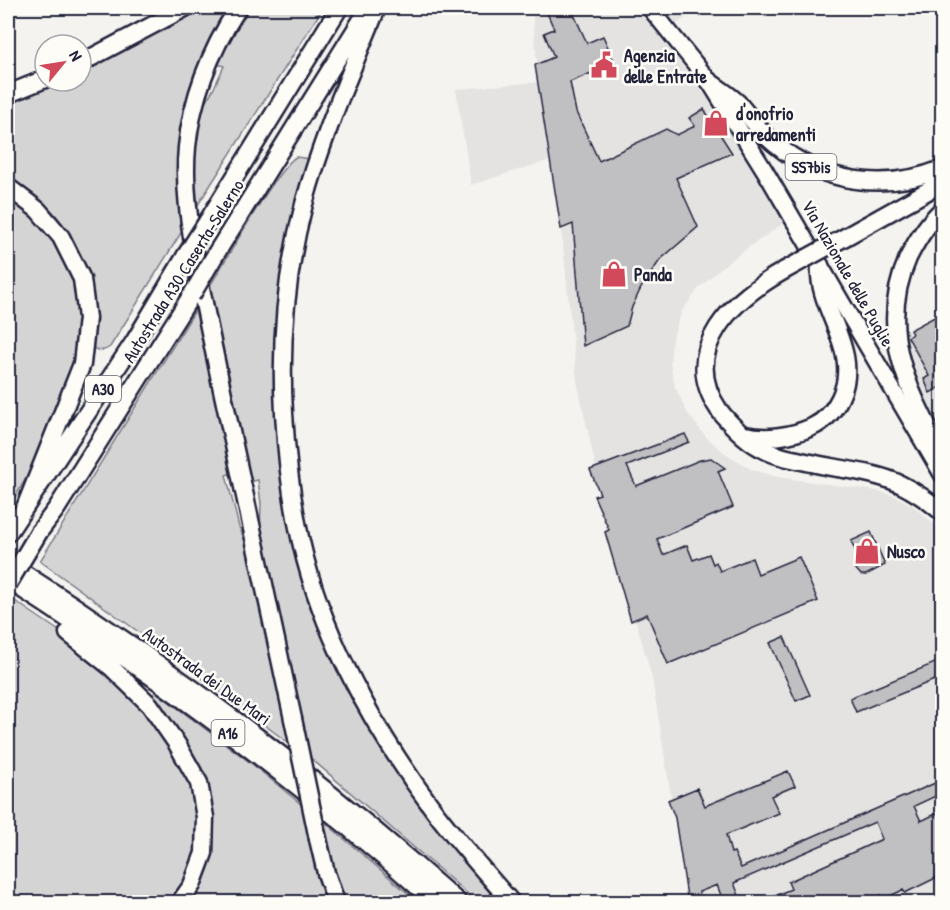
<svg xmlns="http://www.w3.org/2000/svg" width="950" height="910" font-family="'Patrick Hand',sans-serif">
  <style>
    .built { fill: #e4e3e2 }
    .green { fill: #d5d4d5; stroke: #7c7b88; stroke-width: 1.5 }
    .building { fill: #c0bfc2; stroke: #22223b; stroke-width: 1.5 }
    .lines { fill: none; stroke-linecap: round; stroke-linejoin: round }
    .major-casing { stroke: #22223b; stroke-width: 20 }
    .highway-casing { stroke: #22223b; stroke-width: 21 }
    .major { stroke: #fdfcf7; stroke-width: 15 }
    .highway { stroke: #fdfcf7; stroke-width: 16 }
    .highway-bridge-casing { stroke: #22223b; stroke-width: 21; stroke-linecap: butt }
    .highway-bridge { stroke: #fdfcf7; stroke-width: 16 }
    .labels { text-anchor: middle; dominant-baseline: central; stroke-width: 5; stroke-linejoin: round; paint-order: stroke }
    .shield { fill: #fdfcf7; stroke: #646373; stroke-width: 1.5 }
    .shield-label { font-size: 16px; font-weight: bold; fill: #22223b }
    .poi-label { font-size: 18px; font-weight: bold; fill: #22223b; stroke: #fdfcf7; text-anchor: start }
    .street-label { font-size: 18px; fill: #22223b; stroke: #fdfcf7 }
  </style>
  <rect width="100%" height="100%" fill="#f4f3ef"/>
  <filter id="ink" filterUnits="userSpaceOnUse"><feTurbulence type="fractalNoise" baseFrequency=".0167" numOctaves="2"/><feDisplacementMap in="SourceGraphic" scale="12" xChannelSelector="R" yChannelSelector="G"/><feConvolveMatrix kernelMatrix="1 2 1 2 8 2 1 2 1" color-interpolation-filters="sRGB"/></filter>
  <g filter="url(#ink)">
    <!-- built -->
    <path class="built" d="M532 8H698L660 37 717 110 785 222 724 265 699 288 682 311 672 339 670 363 675 387 688 414 706 437 725 453 751 469 777 477 877 491 895 496 912 505 942 531V902H688L652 678 606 515 577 381 554 159 471 185 456 89 539 82Z
      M942 313V438L906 358 904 333Z"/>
    <!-- green -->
    <path class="green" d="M188 8H231L209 47 184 228 110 347C103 352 97 352 91 346 87 317 86 286 79 259 70 222 40 195 8 178V96L45 81H81V65Z
      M245 8H323L194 211 192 159 200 111 213 90 224 66 214 63Z
      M296 157 310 159 278 425 333 651 504 902H477L307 755 260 533 261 504 258 480 248 482 208 289C223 266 278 166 296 157Z
      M8 200 26 207 41 217 71 265 80 303V343L52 434 8 509Z
      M196 309 235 472 226 475 239 527 251 553 290 744 175 658 40 561Z
      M15 601 65 635 153 712 197 794 199 844 191 873 174 902H8V614Z
      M156 692 252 764 302 805 316 865 329 902H186L207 794 151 696Z
      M321 819 418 902H343L338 890Z"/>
    <!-- building -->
    <path class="building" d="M545 8H571L587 43 603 36 615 63 570 82 576 112 599 161 666 129 677 135 695 126 689 118 704 109 732 153 676 178 698 227 660 260 641 288 632 307 627 326 583 346 573 224 561 229 535 65 554 57 544 33 554 29Z
      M942 313V386L930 393 924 379 929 376 908 337 912 334 910 330Z
      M685 434 689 442 627 466 636 486 700 460 711 458 725 468 718 471 733 507 657 539 663 555 687 545 693 560 709 554 713 564 716 562 720 571 752 558 758 574 799 557 818 601 668 664 647 614 631 621 605 532 609 530 594 496 600 494 590 470Z
      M871 532 885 565 866 575H861L854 567 859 558 851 541Z
      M784 637 810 695 796 701 770 643Z
      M942 660V677L856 712 850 698Z
      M788 771 795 786 771 796 779 813 726 835 731 853 734 852 741 868 942 780V793L914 806 921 821 942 811V875L905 893 903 890 883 899 881 895 863 903H757L791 889 788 882 882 839 875 822 734 883 742 903H724L717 885 699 892 701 903H688L675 818 668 800 697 788 705 806Z"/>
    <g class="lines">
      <!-- major casing -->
      <g class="major-casing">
        <path id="major" d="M650 8 709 81 765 171 942 474"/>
      </g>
      <!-- highway casing -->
      <g class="highway-casing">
        <path id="highway" d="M238 8C211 50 192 97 187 147 183 190 191 232 198 274 206 311 213 348 221 385 245 496 269 608 293 719
          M377 8C351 72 322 137 304 204 286 272 280 343 284 413 287 468 294 523 310 576 335 659 384 744 436 813 460 844 486 873 511 902
          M81 63 185 8
          M709 81C718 88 730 95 738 103 750 117 760 132 775 144 822 183 885 192 942 169
          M8 94 45 79
          M8 187 38 210 61 237 82 279 87 318 82 364 26 505
          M942 210C927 223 917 240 908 258 876 331 909 390 942 454
          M207 222 339 8
          M847 236 942 183
          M217 252 369 8
          M785 270C735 298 677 349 719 410 728 422 746 440 759 447 775 457 798 460 816 464 843 470 875 472 900 484 916 492 929 501 942 512
          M745 435C767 440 792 436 812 427 825 421 834 411 840 398 863 350 816 310 820 265
          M39 532 57 508 191 296
          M8 533 134 342 186 255
          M8 563C167 664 317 777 458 902
          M8 580C158 676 302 783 435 902
          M68 633 112 668 150 705 177 744 199 783 205 817 204 853 192 885 180 902
          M318 839 326 873 336 902"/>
      </g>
      <!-- major -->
      <use href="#major" class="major"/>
      <!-- highway -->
      <use href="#highway" class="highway"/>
      <!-- highway-bridge casing -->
      <g class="highway-bridge-casing">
        <path id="highway-bridge" d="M186 255 207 222
          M785 270 847 236
          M191 296 217 252
          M8 584 39 532
          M293 719 318 839"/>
      </g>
      <!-- highway-bridge -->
      <use href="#highway-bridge" class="highway-bridge"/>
    </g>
  </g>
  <!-- icons -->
  <defs>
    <g id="civic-bare" transform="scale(2.07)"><path d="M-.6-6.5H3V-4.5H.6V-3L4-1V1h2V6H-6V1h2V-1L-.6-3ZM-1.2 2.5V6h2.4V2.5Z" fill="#d1495b" stroke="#fdfcf7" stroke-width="2.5" paint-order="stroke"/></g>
    <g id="shop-bare" transform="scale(2.07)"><path d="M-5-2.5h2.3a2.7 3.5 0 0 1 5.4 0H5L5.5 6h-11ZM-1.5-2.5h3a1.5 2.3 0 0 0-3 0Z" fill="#d1495b" stroke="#fdfcf7" stroke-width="2.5" paint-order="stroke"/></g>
  </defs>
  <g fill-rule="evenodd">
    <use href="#civic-bare" x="604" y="65"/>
    <use href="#shop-bare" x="716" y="123"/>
    <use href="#shop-bare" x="614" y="274"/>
    <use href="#shop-bare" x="867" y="551"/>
  </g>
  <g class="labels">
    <!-- shield labels -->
    <g class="shield">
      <rect x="785.5" y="154" width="51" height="26" rx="4.5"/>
      <rect x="85" y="376" width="36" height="26" rx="4.5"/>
      <rect x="211.5" y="720" width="33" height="26" rx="4.5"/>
    </g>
    <g class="shield-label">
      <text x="811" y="167">SS7bis</text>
      <text x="103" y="389">A30</text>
      <text x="228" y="733">A16</text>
    </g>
    <!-- poi labels -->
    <g class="poi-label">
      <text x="624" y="55">Agenzia<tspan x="624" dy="21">delle Entrate</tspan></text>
      <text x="736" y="113">d'onofrio<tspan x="736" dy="21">arredamenti</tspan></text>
      <text x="634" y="274">Panda</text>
      <text x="887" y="551">Nusco</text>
    </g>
    <!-- street labels -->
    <g class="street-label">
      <text transform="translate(183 271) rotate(-58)">Autostrada A30 Caserta-Salerno</text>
      <text transform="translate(848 273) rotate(60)">Via Nazionale delle Puglie</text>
      <text transform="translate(207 676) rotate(36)">Autostrada dei Due Mari</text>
    </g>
  </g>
  <!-- margin -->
  <rect width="950" height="910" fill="none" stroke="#fdfcf7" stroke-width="30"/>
  <rect x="15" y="15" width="920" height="880" fill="none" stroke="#22223b" stroke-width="2" filter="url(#ink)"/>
  <!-- north arrow -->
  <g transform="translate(63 63) rotate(60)"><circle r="28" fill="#fdfcf7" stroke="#a5a5ac" stroke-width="1.5"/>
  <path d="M0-4.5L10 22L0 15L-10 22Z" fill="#d1495b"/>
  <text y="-9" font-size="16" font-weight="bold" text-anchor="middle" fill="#22223b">N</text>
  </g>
</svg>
